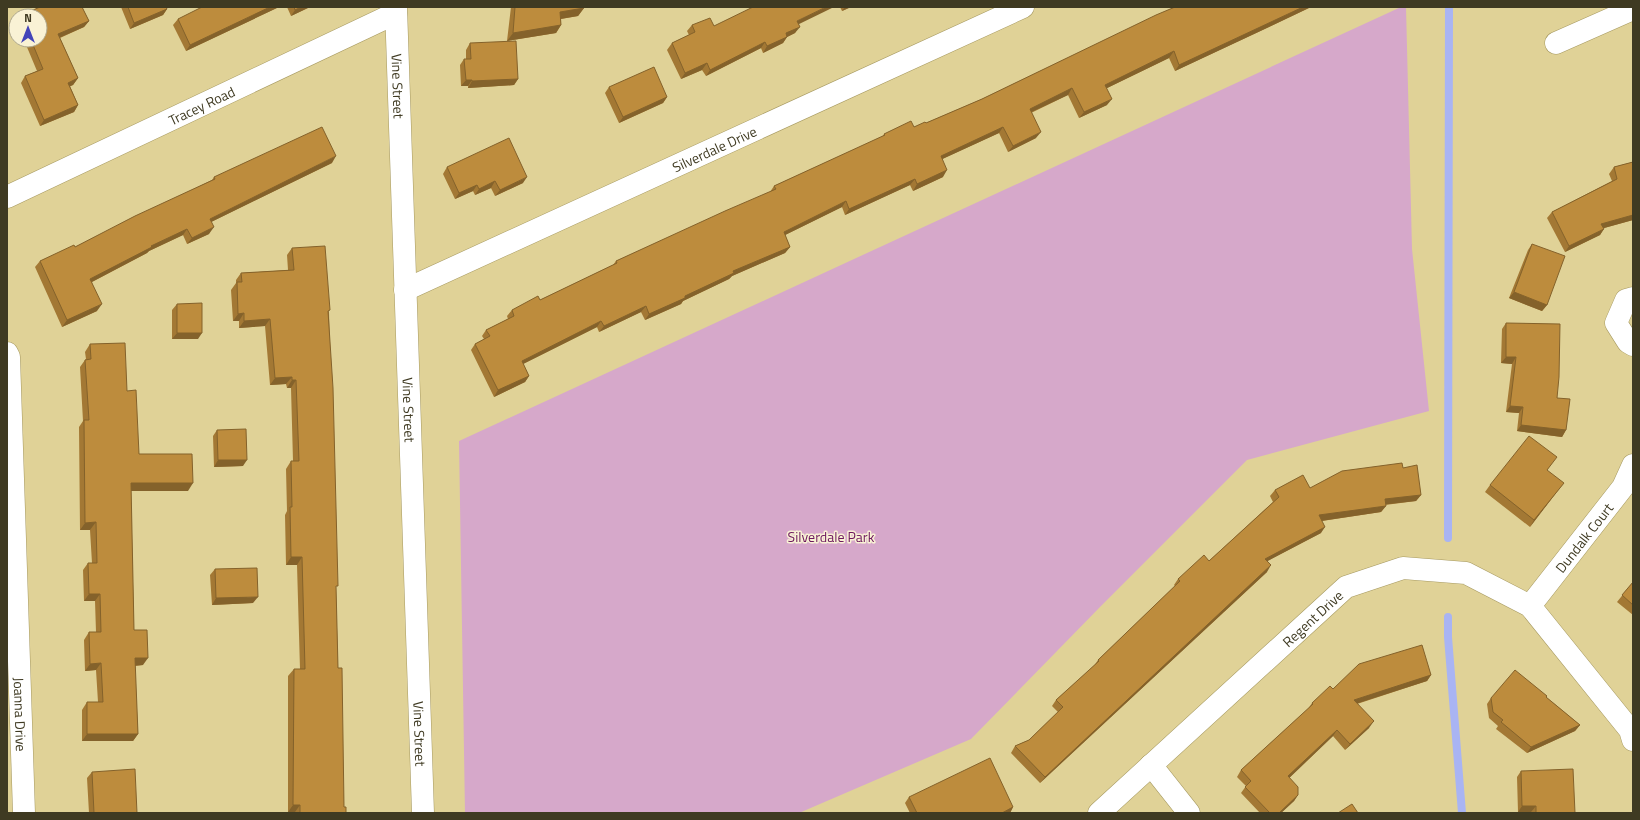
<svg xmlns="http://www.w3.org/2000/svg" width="1640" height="820" font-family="'Titillium Web',sans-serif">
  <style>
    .green { fill: #d6a8ca }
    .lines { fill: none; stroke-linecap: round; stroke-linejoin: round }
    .stream { stroke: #a9b4f3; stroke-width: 8 }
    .minor-casing { stroke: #a69960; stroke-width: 23 }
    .minor { stroke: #fff; stroke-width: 22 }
    .wall { fill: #a37834 }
    .shaded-wall { fill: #84622b }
    .building { fill: #bd8c3d; stroke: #84622b }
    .labels { text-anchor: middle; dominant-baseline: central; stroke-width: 3; stroke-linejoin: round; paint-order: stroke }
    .street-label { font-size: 14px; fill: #3f3a22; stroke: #f9f2d5 }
    .park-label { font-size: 14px; fill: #6d185e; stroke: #f9f2d5 }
  </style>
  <rect width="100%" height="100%" fill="#e0d297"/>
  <!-- green -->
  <path class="green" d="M1401 7H1406L1412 249 1429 411 1247 460 1099 608 971 739 799 813H465L459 441Z"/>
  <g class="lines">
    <!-- stream -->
    <path class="stream" d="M1448 538 1449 7
      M1448 617V637L1462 813"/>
    <!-- minor casing -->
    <g class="minor-casing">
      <g id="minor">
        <path id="s1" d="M396 7 423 813"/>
        <path d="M1556 43 1633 9"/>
        <path id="s2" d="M7 197 396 13"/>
        <path id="s3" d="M405 290 1023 7"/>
        <path d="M1633 298 1626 300 1616 323 1628 342 1633 345"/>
        <path id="s4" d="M7 353 9 357 24 813"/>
        <path id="s5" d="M1530 606 1623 487 1633 465"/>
        <path d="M1151 765 1189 813"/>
        <path id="s6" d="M1099 813 1346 587 1403 568 1466 573 1530 606 1630 730 1633 740"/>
      </g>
    </g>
    <!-- minor -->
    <use href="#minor" class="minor"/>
  </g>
  <!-- wall -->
  <path class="wall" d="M40 7H82L89 21 84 27 60 38 78 78 73 85 70 86 78 105 74 112 40 126 21 83 25 76 37 71 24 40H40V16H22L24 14Z
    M121 7H166L167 9 163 15 130 29Z
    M279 7 186 51 173 25 178 19Z
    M287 7H310L291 16Z
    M511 7H584V8L578 16 561 19V25L556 33 507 41Z
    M840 7H851L842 11Z
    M1175 7H1311L1269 27 1175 71 1169 58 1107 88V105L1079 118 1068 95 1031 113 1036 138 1008 152 999 133 942 159 943 177 913 191 910 185 845 215 842 207 785 235 790 247 785 253 732 276 729 279 683 301 681 304 645 320 641 312 599 332 597 327 523 364 529 376 525 382 494 397 471 350 475 344 484 339 482 336 486 330 508 319 507 316 512 310 540 300 613 265 616 261 770 192 774 186 882 137 884 134 914 127 926 123 982 99Z
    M799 24 795 33 787 37 783 43 763 53 761 48 706 76 702 70 681 79 667 50 672 43 689 35 687 31 692 25 714 26Z
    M470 43 518 79 514 85 468 88V86H461L460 65 464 59H466V50Z
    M609 87 667 97 663 103 619 123 605 93Z
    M1633 162V220L1604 228 1600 235 1565 252 1547 218 1552 212 1612 181 1609 174 1614 167Z
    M332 163 211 222 209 234 187 244 183 235 149 251 147 253 92 282 97 311 62 327 35 267 40 261 75 247 212 180 214 177Z
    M447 167 523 183 495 196 491 188 475 195 473 191 455 199 443 174Z
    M1532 244 1547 305 1542 311 1509 298 1528 250Z
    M292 248 329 312 338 668 344 807 346 813H295V812H288V676L294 669H300L297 565H286L285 515 287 511 286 469 291 461H293L291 388H287L286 384 270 385 265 326 239 328V321H233L231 290 236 283V280L241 273 288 270 287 255Z
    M177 304 198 339H172V310Z
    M1506 323 1557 398 1566 430 1562 437 1517 431 1519 413 1506 412 1512 364 1501 363 1502 329Z
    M90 344 127 391 139 454 188 491H131L134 630 143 665 135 666 138 734 133 741H82V710L87 702H98L96 670 85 671 84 640 89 632H96L95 601H84L83 570 88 563H92L90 530H80L79 427 83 421 80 367 85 360 86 359 85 352Z
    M217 430 243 466 214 467 213 436Z
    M1552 463 1547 470 1559 489 1530 527 1485 492 1490 485Z
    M1403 468 1421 495 1416 501 1385 505 1386 506 1381 512 1322 521 1321 533 1267 561V572L1040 783 1011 753 1015 746 1029 740 1058 712 1052 706 1056 700 1094 666 1098 660 1175 586 1174 585 1178 579 1209 561 1273 502 1270 496 1275 490 1310 488Z
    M215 569 253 603 212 605 210 575Z
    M1633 582V615L1617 602Z
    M1431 675 1427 681 1357 704 1369 728 1345 750 1333 736 1289 778 1298 795 1294 801 1281 813H1260L1241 793 1246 786 1237 777 1241 770 1308 709 1312 703 1333 689Z
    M1546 697 1580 725 1575 731 1527 753 1496 729 1498 726 1489 718 1487 704 1491 698Z
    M1521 771 1575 813H1531V812H1518L1517 777Z
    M92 772 137 813H89L87 778Z
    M909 797 1013 807 1010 813H910L905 803Z"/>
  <!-- shaded-wall -->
  <path class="shaded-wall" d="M270 7H279L186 51 190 45Z
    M301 7H310L291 16 295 10Z
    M826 7H834L793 27 797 21Z
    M845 7H851L842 11Z
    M1303 7H1311L1269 27 1175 71 1179 65Z
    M584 8 578 16 554 20 560 12Z
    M167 9 163 15 130 29 134 23Z
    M89 21 84 27 54 40 58 34Z
    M561 25 556 33 507 41 513 33Z
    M800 27 795 33 781 40 786 33Z
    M787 37 783 43 763 53 767 46Z
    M765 42 761 48 706 76 710 70Z
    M1174 51 1169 58 1101 91 1105 85Z
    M707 63 702 70 681 79 685 73Z
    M78 78 73 85 64 89 68 83Z
    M518 79 514 85 468 88 472 81Z
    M466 80H472L468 86H461Z
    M1072 88 1068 95 1025 115 1030 109Z
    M667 97 663 103 619 123 623 117Z
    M1112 99 1107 105 1079 118 1084 112Z
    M78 105 74 112 40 126 44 120Z
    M1003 127 999 133 936 162 941 156Z
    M1041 132 1036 138 1008 152 1013 146Z
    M336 156 332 163 205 225 210 219Z
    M947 170 943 177 913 191 917 184Z
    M527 177 523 183 495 196 500 190Z
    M915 179 910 185 845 215 849 209Z
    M495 181 491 188 475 195 479 189Z
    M477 185 473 191 455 199 459 193Z
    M846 201 842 207 779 238 784 232Z
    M1633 215V220L1597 230 1601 224Z
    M214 227 209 234 187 244 192 238Z
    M187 229 183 235 149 251 147 253 86 285 90 279 151 246Z
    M1604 229 1600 235 1565 252 1569 246Z
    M790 247 785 253 732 276 729 279 683 301 681 304 645 320 649 314 733 271Z
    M1514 292 1547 305 1542 311 1509 298Z
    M102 304 97 311 62 327 67 320Z
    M646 306 641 312 599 332 604 326Z
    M244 313 239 321H233L238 314Z
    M270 319 265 326 239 328 244 321Z
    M601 321 597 327 517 367 522 361Z
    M177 333H202L198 339H172Z
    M1506 357H1516L1512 364 1501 363Z
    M529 376 525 382 494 397 498 390Z
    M292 377 286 384 270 385 275 378Z
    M292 380H296L291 388H287Z
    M1510 406 1523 407 1519 413 1506 412Z
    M1521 425 1566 430 1562 437 1517 431Z
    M218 460H247L243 466 214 467Z
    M131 483H193L188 491H126Z
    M1564 483 1559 489 1530 527 1534 520Z
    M1421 495 1416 501 1380 505 1385 499Z
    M1386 506 1381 512 1314 522 1319 515Z
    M96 522 90 530H80L85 523Z
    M1325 527 1321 533 1260 565 1265 559Z
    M291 557H302L297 565H286Z
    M1271 565 1267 572 1040 783 1045 777Z
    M89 594H100L95 601H84Z
    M258 597 253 603 212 605 216 598Z
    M135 658H148L143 665 130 666Z
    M101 663 96 670 85 671 90 664Z
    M1431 675 1427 681 1349 706 1354 700Z
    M1374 721 1369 728 1345 750 1350 744Z
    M1580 725 1575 731 1527 753 1531 747Z
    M1337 730 1333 736 1284 783 1288 776Z
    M87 734H138L133 741H82Z
    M1298 795 1294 801 1281 813H1279Z
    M293 805H300L295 812H288Z
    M1522 806H1536L1531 812H1518Z
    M1013 807 1010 813H1002Z"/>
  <!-- building -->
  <path class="building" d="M40 7H82L89 21 58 34 78 78 68 83 78 105 44 120 25 76 43 69 31 40H40V16H25L24 14Z
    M128 7H166L167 9 134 23Z
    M202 7H270L190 45 178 19Z
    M294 7H301L295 10Z
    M515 7H584V8L560 12 561 25 513 33Z
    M753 7H826L797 21 800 27 786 33 787 37 767 46 765 42 710 70 707 63 685 73 672 43 695 32 692 25 710 18 714 26Z
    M1175 7H1303L1179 65 1174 51 1105 85 1112 99 1084 112 1072 88 1030 109 1041 132 1013 146 1003 127 941 156 947 170 917 184 915 179 849 209 846 201 784 232 790 247 733 271 734 273 685 296V298L649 314 646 306 604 326 601 321 522 361 529 376 498 390 475 344 490 336 486 330 514 316 512 310 538 296 540 300 617 263 616 261 725 211 776 189 774 186 885 135 884 134 911 121 914 127 925 122 926 123 982 99 1156 15Z
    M516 41 518 79 472 81V80H466L464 59H471L470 43Z
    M654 67 667 97 623 117 609 87Z
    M322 127 336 156 210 219 214 227 192 238 187 229 151 246 152 247 90 279 102 304 67 320 40 261 74 245 75 247 135 216 215 179 214 177Z
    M509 138 527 177 500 190 495 181 479 189 477 185 459 193 447 167Z
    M1633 162V215L1601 224 1604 229 1569 246 1552 212 1617 179 1614 167Z
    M1532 244 1565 256 1547 305 1514 292Z
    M325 246 330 310 328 311 333 388 338 586H336L338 668H342L344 807H346V813H300V805H293L294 669H305L302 557H291L290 507H292L291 461H299L296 380H292V377L275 378 270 319 244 321V313L238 314 237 282H242L241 273 294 270 292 248Z
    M202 303V333H177V304Z
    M1506 323 1560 324 1559 377 1557 398 1570 399 1566 430 1521 425 1523 407 1510 406 1516 357H1506Z
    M125 343 127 391 136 390 139 454H192L193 483H131L134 630H147L148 658H135L138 734H87V702H103L101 663 90 664 89 632H101L100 594H89L88 563H97L96 522 85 523 84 420H89L85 360 91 359 90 344Z
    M246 429 247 460H218L217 430Z
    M1529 436 1557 457 1547 470 1564 483 1534 520 1490 485Z
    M1402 463 1403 468 1417 465 1421 495 1385 499 1386 506 1319 515 1325 527 1265 559 1271 565 1045 777 1015 746 1029 740 1063 707 1056 700 1099 661 1098 660 1180 581 1178 579 1204 555 1209 561 1279 497 1275 490 1303 475 1310 488 1342 471Z
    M257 568 258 597 216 598 215 569Z
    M1633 582V605L1622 595Z
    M1422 645 1431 675 1354 700 1374 721 1350 744 1337 730 1288 776 1298 787V795L1279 813H1270L1245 787 1251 781 1241 770 1313 704 1312 703 1330 686 1333 689 1359 664Z
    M1515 670 1547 696 1546 697 1580 725 1531 747 1501 722 1503 720 1493 712 1491 698Z
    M990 758 1013 807 1002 813H917L909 797Z
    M135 769 137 813H94L92 772Z
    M1573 769 1575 813H1536V806H1522L1521 771Z
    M1352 804 1358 813H1338Z"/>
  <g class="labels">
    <!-- street labels -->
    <g class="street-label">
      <text stroke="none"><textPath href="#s1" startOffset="79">Vine Street</textPath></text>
      <text stroke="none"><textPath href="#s2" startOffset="215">Tracey Road</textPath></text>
      <text stroke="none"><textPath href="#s3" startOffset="340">Silverdale Drive</textPath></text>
      <text stroke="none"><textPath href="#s1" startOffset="403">Vine Street</textPath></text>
      <text stroke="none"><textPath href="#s5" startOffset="87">Dundalk Court</textPath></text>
      <text stroke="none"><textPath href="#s6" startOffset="289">Regent Drive</textPath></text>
      <text stroke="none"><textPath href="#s4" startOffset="362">Joanna Drive</textPath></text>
      <text stroke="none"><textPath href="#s1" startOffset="727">Vine Street</textPath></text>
    </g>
    <!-- park labels -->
    <g class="park-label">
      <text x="831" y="536">Silverdale Park</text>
    </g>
  </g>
  <!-- border -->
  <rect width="1640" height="820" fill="none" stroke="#3f3a22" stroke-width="16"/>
  <!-- north arrow -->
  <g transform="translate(28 28)"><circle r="19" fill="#f9f2d5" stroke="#afa88d"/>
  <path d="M0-3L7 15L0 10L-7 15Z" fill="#4344b9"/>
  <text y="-6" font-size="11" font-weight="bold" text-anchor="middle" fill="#3f3a22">N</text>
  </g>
</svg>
